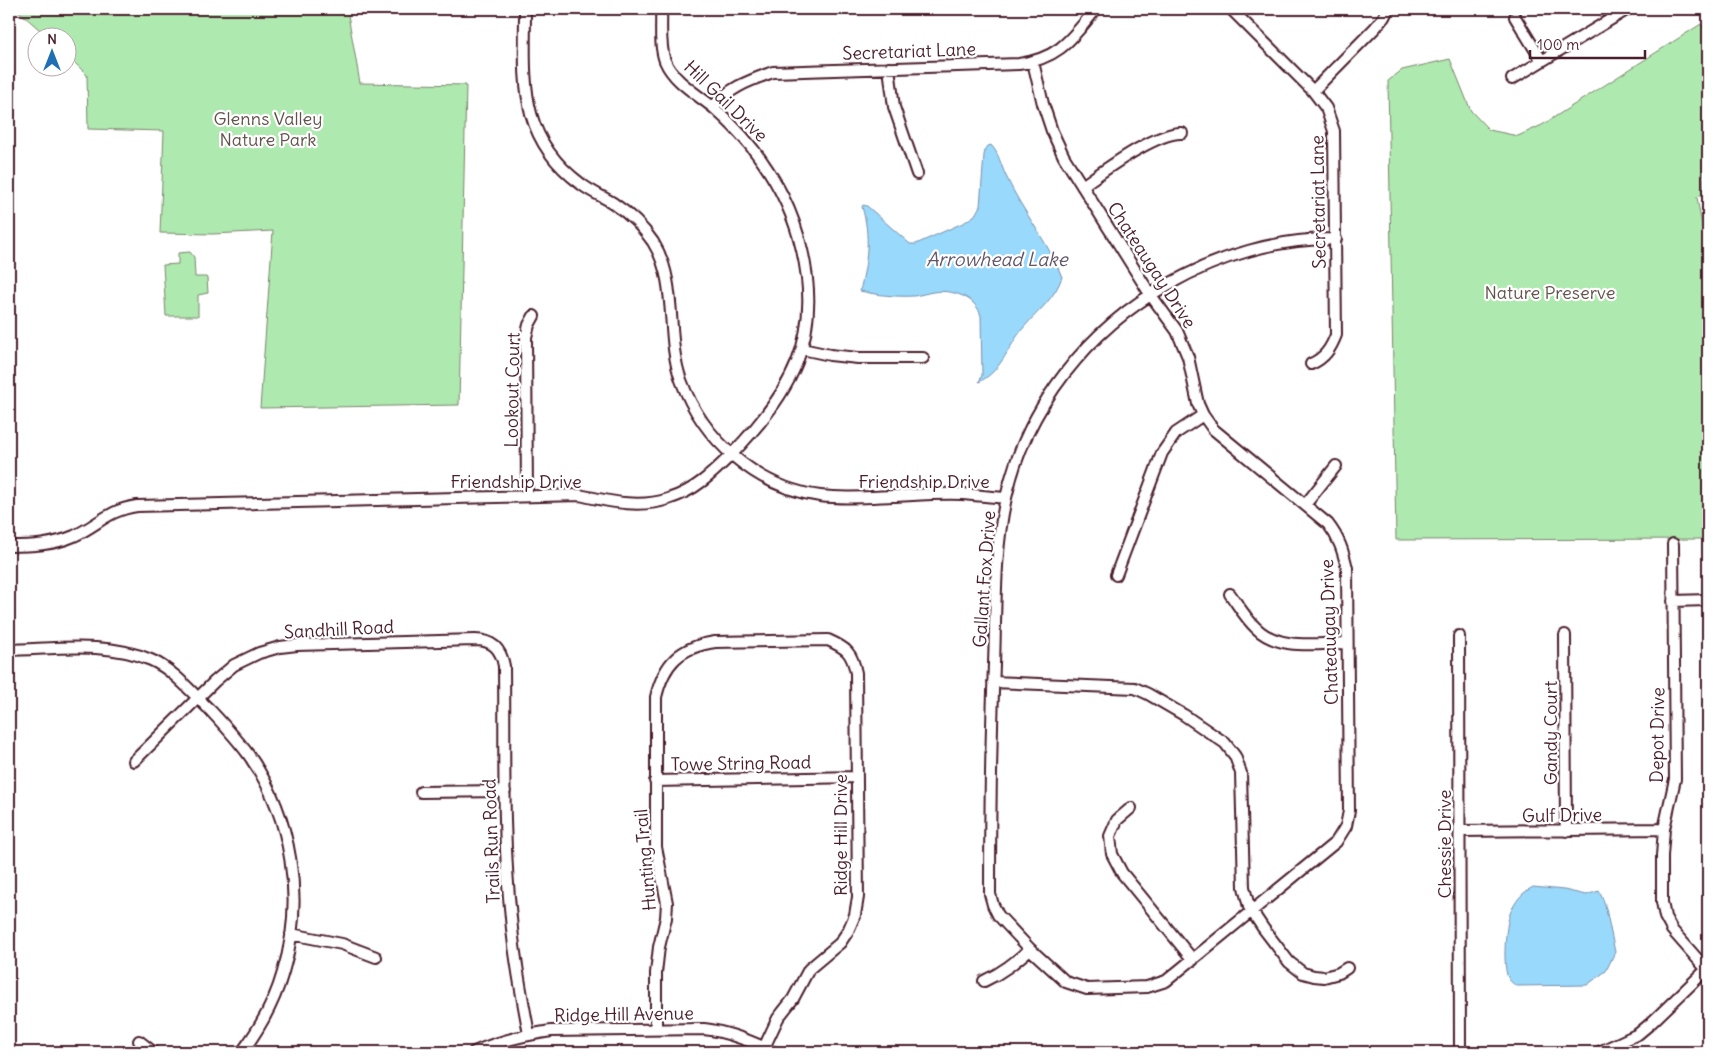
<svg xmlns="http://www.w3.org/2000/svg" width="1717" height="1061" font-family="Delius,sans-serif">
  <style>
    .green { fill: #aee9af; stroke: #7c846d }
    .water { fill: #99d9fb; stroke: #798fa8 }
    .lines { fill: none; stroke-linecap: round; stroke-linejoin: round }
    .minor-casing { stroke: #4a1f2b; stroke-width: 14 }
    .minor { stroke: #fff; stroke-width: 10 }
    .labels { text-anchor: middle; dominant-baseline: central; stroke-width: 4.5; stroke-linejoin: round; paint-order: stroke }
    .street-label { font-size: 18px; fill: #4a1f2b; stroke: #fff }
    .park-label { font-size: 18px; fill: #63524c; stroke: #fff }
    .water-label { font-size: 19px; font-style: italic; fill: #625769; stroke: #fff }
  </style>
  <rect width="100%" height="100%" fill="#fff"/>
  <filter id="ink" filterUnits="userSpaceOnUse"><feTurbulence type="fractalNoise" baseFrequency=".02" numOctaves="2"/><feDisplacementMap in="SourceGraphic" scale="10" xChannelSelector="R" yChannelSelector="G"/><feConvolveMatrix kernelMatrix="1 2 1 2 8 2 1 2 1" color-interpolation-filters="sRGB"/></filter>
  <g filter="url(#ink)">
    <!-- green -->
    <path class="green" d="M16 9H347L360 83 466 85 459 405 260 408 273 231 213 234 160 233 164 131 88 129 87 75 68 56V38L48 37Z
      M1701 24 1708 35V150L1703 176 1704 195 1697 197 1707 255 1708 256V539L1396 540 1388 81 1402 70 1450 59 1471 111 1489 130 1518 136 1542 125Z
      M190 252 194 257 195 277H206L207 278 208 293 198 295V316H166L163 265 178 264V253Z"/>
    <!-- water -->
    <path class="water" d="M991 145C999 153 1001 166 1006 176 1022 211 1049 243 1062 277 1055 298 1039 310 1025 326 1008 345 1003 370 979 382L982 375 981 316C976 297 952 289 933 292 927 293 921 295 914 296 896 297 877 295 860 291 867 262 871 236 862 207L863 205 867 206 910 244H916L965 222 975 215 980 206 984 155 986 147Z
      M1533 887 1564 890 1586 895 1599 891 1605 904 1615 952 1606 971 1587 985 1517 986C1512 983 1509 981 1507 975 1503 961 1505 922 1512 909 1518 898 1522 893 1533 887Z"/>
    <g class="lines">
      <!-- minor casing -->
      <g class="minor-casing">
        <path id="minor" d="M525 9C525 79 517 137 581 184 591 192 602 196 613 203 628 213 643 227 653 242 679 284 665 335 681 380 703 440 756 487 820 496 844 499 869 497 893 496 915 495 939 493 962 494 976 495 991 497 1006 498
          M1231 9 1313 91 1326 108 1334 131 1336 335C1331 348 1325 358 1311 364
          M1515 17 1542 61
          M1033 62 1043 104 1052 131 1064 157 1150 294 1177 331 1188 357 1198 404 1203 415 1213 429 1328 524C1339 538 1343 551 1347 568L1349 811 1346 826 1336 842 1166 981 1147 987 1087 989 1066 982 1030 949 998 915 993 905 990 894C990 817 991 741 994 664 996 609 994 552 1006 498 1025 408 1089 328 1169 284 1219 256 1278 238 1336 239
          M889 68 894 107 917 174
          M1512 79 1628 9
          M1313 91 1375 28 1384 17 1388 9
          M713 107C730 87 749 81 773 72L1019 64C1060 58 1071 39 1096 9
          M1082 186C1105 170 1156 132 1182 133
          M802 349 830 355 858 358H923
          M527 495 526 337 529 325 534 316
          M1305 505 1336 466
          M1673 544 1675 779 1664 829 1662 856V902L1665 917 1672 930 1708 971
          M9 546C32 546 53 545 74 536 98 525 108 510 137 506L579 495C608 501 639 509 668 499 695 491 713 473 732 454 791 393 823 338 802 250 789 194 757 146 714 108 697 94 674 82 665 61 659 45 662 25 661 9
          M1116 575 1162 453 1176 433 1203 415
          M1230 594C1238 605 1246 619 1256 628 1279 651 1318 643 1347 643
          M1673 601 1708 600
          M1565 635 1566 831
          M1459 636 1460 1052
          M9 650C56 649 107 641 151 660 174 670 193 694 211 711 224 725 237 739 248 754 292 815 305 900 283 972 275 1001 260 1028 242 1052
          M993 682 1135 688 1148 694 1184 715 1225 743 1235 756 1241 773 1244 887 1249 907 1263 928 1289 962 1303 973 1314 976 1324 977 1339 973 1347 968
          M134 761 215 681 234 665 259 653 280 647 297 645 475 640C493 640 501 649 504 666 505 750 502 834 511 918 514 957 522 996 529 1034
          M655 781 857 777
          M421 792 505 791
          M1131 808 1117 820 1110 836 1112 854 1122 873 1193 960
          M1460 831 1664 829
          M291 934 342 944 376 957
          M984 981C1002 973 1015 962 1030 949
          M656 1029V973L659 947 666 918 667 903 656 847V697C664 663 680 647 715 642L828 640C846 648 852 652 856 673L858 897 855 915 848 931 840 943 809 969 793 999 778 1018 762 1052
          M139 1041 153 1052
          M474 1052C498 1041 525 1035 551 1031L704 1029C729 1032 751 1041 774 1052
          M1599 1052 1638 1034 1650 1024 1707 969"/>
      </g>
      <!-- minor -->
      <use href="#minor" class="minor"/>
    </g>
  </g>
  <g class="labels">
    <!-- street labels -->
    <g class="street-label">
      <text transform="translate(909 51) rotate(-2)">Secretariat Lane</text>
      <text transform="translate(726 101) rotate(44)">Hill Gail Drive</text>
      <text transform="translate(1318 202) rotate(-91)">Secretariat Lane</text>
      <text transform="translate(1152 265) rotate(57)">Chateaugay Drive</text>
      <text transform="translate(512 390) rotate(-89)">Lookout Court</text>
      <text x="516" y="481">Friendship Drive</text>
      <text x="924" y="481">Friendship Drive</text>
      <text transform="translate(984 579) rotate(-86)">Gallant Fox Drive</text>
      <text transform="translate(339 629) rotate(-3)">Sandhill Road</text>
      <text transform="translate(1329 632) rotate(-92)">Chateaugay Drive</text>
      <text transform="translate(1550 733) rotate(-90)">Gandy Court</text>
      <text transform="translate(1657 735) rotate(-89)">Depot Drive</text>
      <text transform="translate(741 763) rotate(-1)">Towe String Road</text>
      <text transform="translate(1562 815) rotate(-1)">Gulf Drive</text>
      <text transform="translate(840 835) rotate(-90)">Ridge Hill Drive</text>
      <text transform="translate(491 841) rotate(-92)">Trails Run Road</text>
      <text transform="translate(1444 844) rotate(-90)">Chessie Drive</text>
      <text transform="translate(645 860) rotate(-95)">Hunting Trail</text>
      <text transform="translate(624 1014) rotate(-1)">Ridge Hill Avenue</text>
    </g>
    <!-- park labels -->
    <g class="park-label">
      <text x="268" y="118">Glenns Valley<tspan x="268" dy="21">Nature Park</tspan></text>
      <text x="1550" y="292">Nature Preserve</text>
    </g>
    <!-- water labels -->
    <g class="water-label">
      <text x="997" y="259">Arrowhead Lake</text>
    </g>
  </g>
  <!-- margin -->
  <rect width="1717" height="1061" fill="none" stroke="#fff" stroke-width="30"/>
  <rect x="15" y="15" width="1687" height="1031" fill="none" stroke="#4a1f2b" stroke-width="2" filter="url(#ink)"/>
  <!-- north arrow -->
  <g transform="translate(52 52)"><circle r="24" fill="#ffffff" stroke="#b7a5aa"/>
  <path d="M0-4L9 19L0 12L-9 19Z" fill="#1f6fb2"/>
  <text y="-8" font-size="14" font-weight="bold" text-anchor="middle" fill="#4a1f2b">N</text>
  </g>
  <!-- scale -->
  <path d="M1530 50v8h115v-8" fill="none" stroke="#4a1f2b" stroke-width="2.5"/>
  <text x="1537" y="50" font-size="15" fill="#4a1f2b" stroke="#ffffff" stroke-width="4" paint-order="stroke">100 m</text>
</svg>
